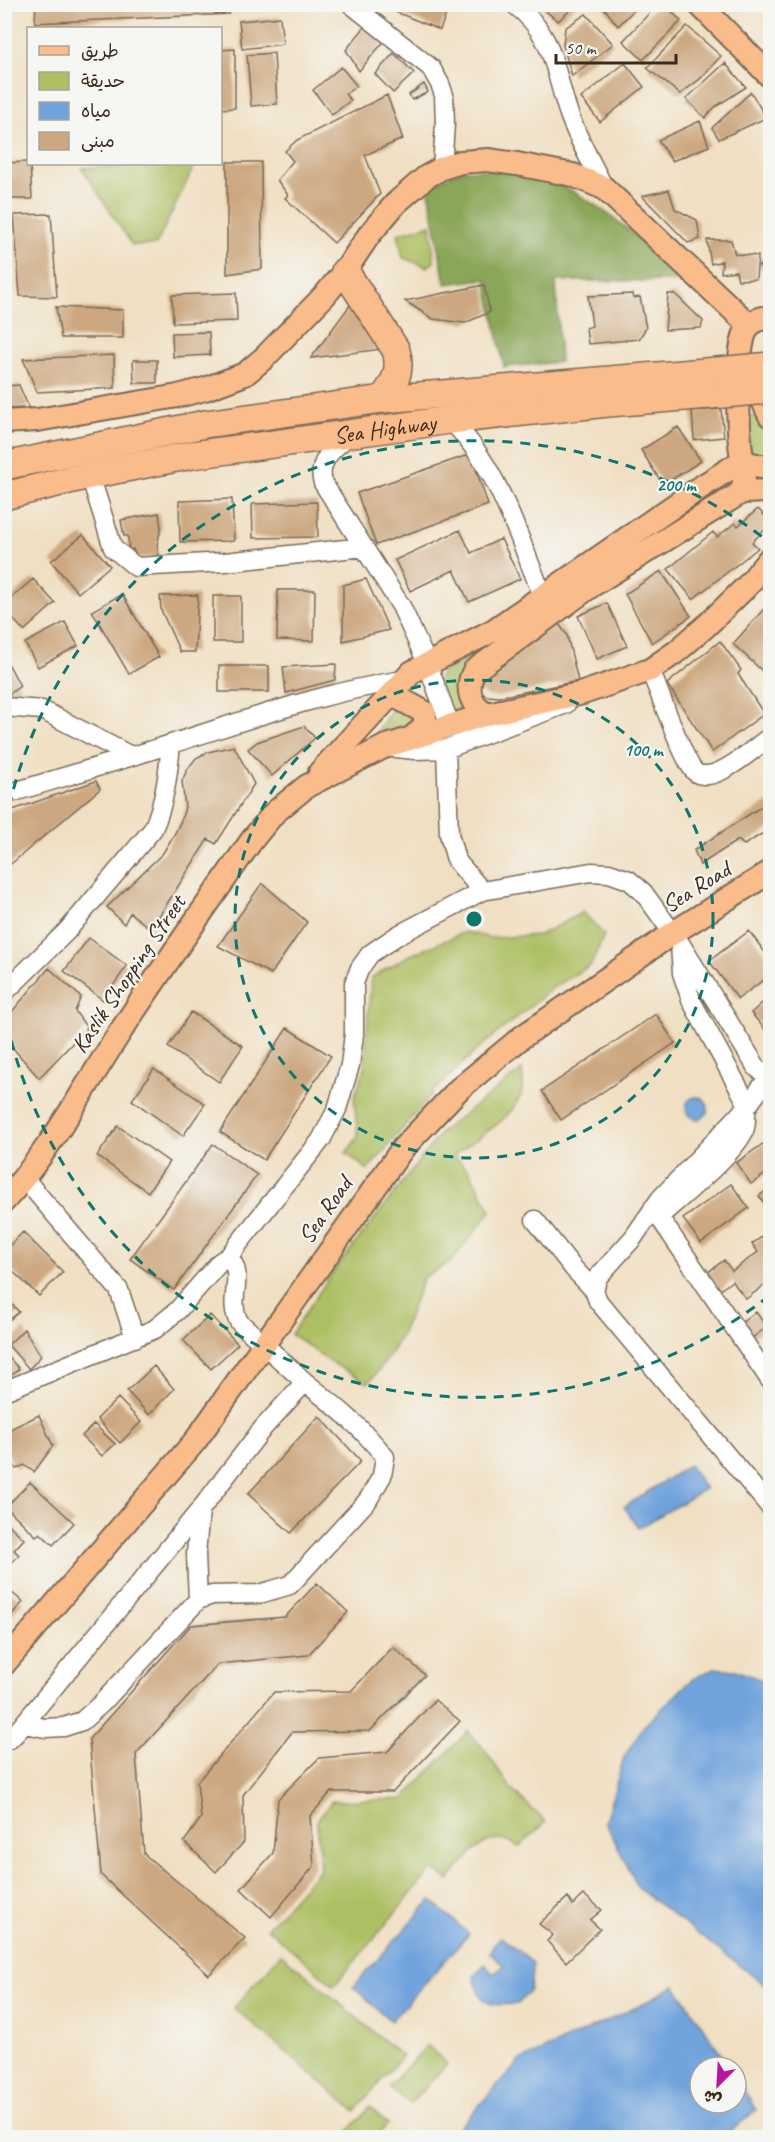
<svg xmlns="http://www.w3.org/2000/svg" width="775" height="2142" font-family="Caveat,'Playpen Sans Arabic',sans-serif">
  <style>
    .green { fill: #adbf63; stroke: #747440; stroke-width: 1.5 }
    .forest { fill: #8aa659; stroke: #62683c; stroke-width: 1.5 }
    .water { fill: #70a3dc; stroke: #56667d; stroke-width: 1.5 }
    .building { fill: #cca77f }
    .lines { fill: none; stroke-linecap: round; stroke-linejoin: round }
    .minor-casing { stroke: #7a6957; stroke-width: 21 }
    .major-casing { stroke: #7a6957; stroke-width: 26 }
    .highway-casing { stroke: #7a6957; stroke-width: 30 }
    .minor { stroke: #fff; stroke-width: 18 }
    .major { stroke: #fabc8b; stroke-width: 22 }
    .highway { stroke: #fabc8b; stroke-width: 27 }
    .highway-bridge-casing { stroke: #7a6957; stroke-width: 30; stroke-linecap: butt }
    .highway-bridge { stroke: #fabc8b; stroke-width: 27 }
    .ring { fill: none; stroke: #0f766e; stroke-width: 3; stroke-dasharray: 10 8 }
    .labels { text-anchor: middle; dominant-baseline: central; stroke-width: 4.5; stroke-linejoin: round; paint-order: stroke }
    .street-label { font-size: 24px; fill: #3b2a1e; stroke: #f6f6f2 }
    .centre { fill: #0f766e; stroke: #f6f6f2; stroke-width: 3 }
    .ring-label { font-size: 18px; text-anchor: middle; font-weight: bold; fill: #0f766e; stroke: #f6f6f2; stroke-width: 4.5; stroke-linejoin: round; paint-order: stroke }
  </style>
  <rect width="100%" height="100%" fill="#f6f6f2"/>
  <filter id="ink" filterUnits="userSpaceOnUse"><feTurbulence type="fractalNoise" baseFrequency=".0167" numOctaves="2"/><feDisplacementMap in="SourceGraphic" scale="12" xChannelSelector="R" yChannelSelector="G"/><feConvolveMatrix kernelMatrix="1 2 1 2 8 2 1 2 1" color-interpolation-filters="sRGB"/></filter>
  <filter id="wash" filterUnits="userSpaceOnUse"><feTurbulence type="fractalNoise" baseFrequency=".008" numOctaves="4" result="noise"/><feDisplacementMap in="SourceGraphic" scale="24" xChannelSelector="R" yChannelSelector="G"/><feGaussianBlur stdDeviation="1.35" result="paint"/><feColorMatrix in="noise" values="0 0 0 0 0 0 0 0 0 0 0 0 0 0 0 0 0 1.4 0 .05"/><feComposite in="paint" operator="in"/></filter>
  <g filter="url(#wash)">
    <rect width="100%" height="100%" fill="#f0dfc2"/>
    <!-- green -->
    <path class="green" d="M167 164H195L156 245H132L82 168Z
      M431 224 434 262 427 267 403 258 398 234Z
      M760 416 770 435V461L751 458 746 417Z
      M527 618 466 707 450 715 437 682 442 672Z
      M393 708 419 718 362 753Z
      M583 912 604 935 591 965 554 987 479 1048 434 1091 368 1170 346 1153 358 1137 354 1098 364 1070 371 978 408 956 465 932 491 938 540 935Z
      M522 1070C522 1075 524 1083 523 1088 516 1119 477 1137 454 1155L470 1172 491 1211 452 1261 423 1278C408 1319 399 1350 368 1383L329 1361 291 1334 331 1275 442 1131Z
      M468 1731 484 1749 512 1790 546 1822 519 1847C515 1845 510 1841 506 1840 481 1834 463 1864 449 1880L432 1869 334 1986 267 1928 320 1869 317 1820 332 1801 403 1799Z
      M281 1954 402 2056 355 2111 234 2008Z
      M427 2045 447 2064 410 2104 389 2087Z
      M370 2107 388 2124 376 2137H343Z"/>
    <!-- forest -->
    <path class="forest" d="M462 170C492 170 520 170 549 179 558 182 568 189 577 194 616 217 650 244 677 281H556L560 362 504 367 486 279 445 284 428 186Z"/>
    <!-- water -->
    <path class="water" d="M686 1108a11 11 0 1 1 22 0a11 11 0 1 1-22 0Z
      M689 1465 705 1489 639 1528 624 1507Z
      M714 1668 735 1670 770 1683V1989L639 1889 605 1822 624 1757 643 1727 691 1680Z
      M431 1900 469 1934 391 2021 353 1987Z
      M501 1937 533 1963 530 1990 518 2004C489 2005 481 2008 474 1976L485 1964 493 1974 504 1966 490 1953 494 1944Z
      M675 1985 730 2067H700V2103H736V2077L756 2110 724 2137H450L520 2061 639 2006Z"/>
    <g id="blocks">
      <!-- building -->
      <path class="building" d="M36 4H229V14L35 23Z
        M399 4H450L440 30 396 12Z
        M537 4H577L558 21Z
        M601 4H640L618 26Z
        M658 4H664L681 21 643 60 623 41Z
        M586 14 613 44 572 76 563 45 565 28Z
        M280 17 283 44 242 49 239 21Z
        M367 24 386 39 359 71 346 50Z
        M687 26 721 56 700 79 680 94 647 68Z
        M235 49V108L220 109V50Z
        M274 53 277 104 251 106 247 55Z
        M394 53 414 73 393 93 375 74Z
        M625 63 644 87 600 122 581 98Z
        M725 63 746 87 715 107 705 118 686 99Z
        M341 67 357 86 345 94 351 100 332 115 313 90Z
        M424 84 428 92 412 100 409 95Z
        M751 92 766 118 719 139 712 128Z
        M387 95 403 139 365 155 380 194 334 243 285 198 288 195 277 180 293 161 285 151 297 140Z
        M4 117H8L10 149H4Z
        M700 121 709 146 672 161 658 140Z
        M28 162 30 164 32 199H10L8 256H4V163Z
        M227 162H261L262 269 227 274Z
        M669 190 675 209 697 220 700 239 688 243 642 196Z
        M51 214 57 297 20 296 14 215Z
        M707 240H731L735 254 758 256 756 279 738 280 736 271 721 273 722 261 711 264Z
        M770 254V277L759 266Z
        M484 285 490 312 465 323 433 319 405 301Z
        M236 293 237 321 173 323 172 295Z
        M632 294 633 298 640 297 646 328 639 339 588 344 586 328 592 326 588 296Z
        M668 294H675L703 321 701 328 665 330Z
        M353 301 383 349 311 358Z
        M56 307 123 310V338H61Z
        M209 332 210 355 173 357 172 333Z
        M114 355 115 388 37 392 23 359Z
        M133 360H157V383H134Z
        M19 385 29 408 5 409V386Z
        M721 409 724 437 694 440 692 411Z
        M678 427 701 461 663 485 641 450Z
        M471 454 488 505 376 545 357 493Z
        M232 499 234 541 180 542 179 501Z
        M317 502 318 537 253 538 252 504Z
        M758 509 770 521V525L752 542 758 548 693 599 668 569 713 532 717 537 735 523 738 526Z
        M159 513 161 528 157 545 159 556 136 558 133 549 129 550 128 536H124L121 520Z
        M460 530 471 553 501 539 520 579 469 602 454 570 410 591 395 560Z
        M83 535 110 566 78 593 51 561Z
        M661 571 691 616 652 643 625 594Z
        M33 579 55 603 24 631 4 609V604Z
        M366 579 389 630 343 641V585Z
        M278 590H315L314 641 277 640Z
        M122 594 159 657 129 674 92 611Z
        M198 595 195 652H180L161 610 160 596Z
        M213 596H241V642H213Z
        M770 602V678L733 644Z
        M607 603 627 646 597 659 578 616Z
        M556 620 567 635 578 681 498 697 488 696 481 693 474 677Z
        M65 622 78 646 38 667 25 643Z
        M720 641 741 670 738 674 764 714 712 752 667 684Z
        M336 664 335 680 286 693 283 667Z
        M9 665 20 686 4 698V667Z
        M219 666H269V692H219Z
        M304 726 315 738 272 776 248 749 257 742Z
        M234 746 254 784 216 844 208 839 151 929 130 913 124 924 107 907 163 853 175 833 182 818 185 807 182 781 187 770 196 758 208 752Z
        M96 781 100 789 6 868 4 813Z
        M770 801V829L744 845 738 840 700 865 694 850Z
        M262 883 307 922 271 974 218 946Z
        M749 931 770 959V975L738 999 709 961Z
        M89 938 127 966 103 1000 64 971Z
        M49 968 81 997 75 1011 87 1028 39 1078 5 1039V1020Z
        M770 996V1035L751 1013Z
        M191 1012 243 1046 219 1082 168 1047Z
        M656 1014 675 1043 561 1120 542 1091Z
        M287 1028 331 1056 264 1160 220 1132Z
        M154 1069 205 1104 183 1136 132 1100Z
        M118 1126 169 1162 148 1192 97 1156Z
        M770 1139V1171L751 1184 736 1163Z
        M213 1144 257 1175 174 1290 130 1259Z
        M731 1184 749 1208 701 1243 683 1219Z
        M770 1188V1212L759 1196Z
        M23 1232 63 1272 39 1296 4 1263V1251Z
        M766 1234 770 1240V1281L746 1299 732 1281 720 1290 707 1273 724 1260 732 1271 758 1252 752 1244Z
        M4 1296 19 1312 4 1324Z
        M756 1312 763 1322 770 1316V1332L767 1327 752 1338 741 1323Z
        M210 1315 238 1344 211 1369 183 1340Z
        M24 1329 41 1356 29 1369 8 1345Z
        M4 1352 19 1369 4 1381Z
        M154 1366 174 1389 149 1415 127 1391Z
        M118 1398 141 1422 120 1443 97 1419Z
        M39 1415 53 1446 34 1472 24 1465 16 1469 4 1446V1432Z
        M319 1416 361 1461 291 1533 248 1494Z
        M94 1424 115 1444 102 1456 82 1436Z
        M30 1482 74 1523 53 1545 40 1533 36 1536 6 1507Z
        M4 1520 24 1539 14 1550 19 1555 4 1570Z
        M317 1583 348 1612 308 1655 218 1664 136 1754 144 1854 245 1938 209 1975 101 1875 89 1739 191 1625 285 1617Z
        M11 1592 23 1602 4 1623V1599Z
        M393 1647 425 1675 370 1731 292 1732 243 1795 244 1842 216 1872 184 1842 201 1818 197 1782 274 1692 351 1691Z
        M435 1700 460 1721 393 1792H331L310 1816 314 1866 271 1917 241 1889 273 1853 278 1799 319 1758 387 1752Z
        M584 1895 602 1910 590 1920 600 1929 566 1962 547 1941 553 1935 539 1924 568 1897 573 1905Z"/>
    </g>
  </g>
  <g filter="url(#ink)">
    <use href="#blocks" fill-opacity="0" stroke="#7a6957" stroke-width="1.5"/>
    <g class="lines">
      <!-- minor casing -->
      <g class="minor-casing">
        <path id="minor" d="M351 4 431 68 440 84 444 95 445 124 442 168
          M514 4C557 37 553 71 570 117 579 141 593 165 604 188
          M450 420C502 470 519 543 548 608
          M352 434C335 446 316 461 323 483L401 606 427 663 450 725
          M90 475 113 548 136 567 225 562 364 547
          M650 670C658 688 684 762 695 772 698 775 703 775 708 775 727 773 754 748 770 737
          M4 707 42 710 131 756
          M386 747 415 750 446 749 566 704
          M446 749 449 834 456 860 482 891
          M4 795C60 778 115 762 171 744 250 719 321 693 403 680
          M680 945 682 973 692 1002 748 1105
          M4 993 67 931 153 829C165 802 168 774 171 744
          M770 1075 746 1108 660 1199 633 1238 598 1277 594 1290 598 1301 770 1507
          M24 1178 119 1290 135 1338
          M653 1208 770 1380
          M660 1216C680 1198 735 1153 744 1131 747 1123 746 1116 746 1108
          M535 1220 574 1269 594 1290
          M228 1257 321 1140 337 1109 350 1065 354 1034V983L360 968 370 954 398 935 482 891 591 872 609 873 629 880 643 892 680 943 757 1068 769 1076
          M4 1391 155 1329 177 1311 220 1262 228 1257C247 1274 226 1300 239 1322L305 1382 263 1428 200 1510 16 1733 10 1739 4 1741
          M198 1600 196 1554 200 1510
          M24 1724 45 1728 64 1727 82 1721 101 1704 198 1600 212 1595 259 1594 290 1585 368 1500 382 1476 385 1457C362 1427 334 1405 305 1382"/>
      </g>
      <!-- major casing -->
      <g class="major-casing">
        <path id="major" d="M699 4 770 76
          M753 376 761 397 770 416
          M4 422 37 420 178 396 205 389 245 374 264 358 325 295 345 271 369 235 396 203 426 177 442 168 461 162 488 160 517 164 573 175 604 188 749 325
          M742 492 770 491
          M391 694 424 712C428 725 421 731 411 738
          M487 714C470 705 465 688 474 671L591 586 742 492 744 481 743 462 770 468
          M320 772 412 672 494 630 704 485 739 463 743 462C737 439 735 348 747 329 752 320 761 318 770 317
          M4 1201C49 1152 80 1095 115 1040 159 972 206 906 252 840L274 813 307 786 384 747 487 714 583 693 650 670 676 652 706 626 748 585 770 558
          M4 1664 196 1440 403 1148 459 1089 522 1037 673 933 770 872"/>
      </g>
      <!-- highway casing -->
      <g class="highway-casing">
        <g id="highway">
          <path d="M345 271 396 350C402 371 395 382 383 399"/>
          <path d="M4 466 205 424 383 399 729 370"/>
          <path id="s1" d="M4 496 90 475 192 455 450 420 608 403 723 394"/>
        </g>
      </g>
      <!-- minor -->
      <use href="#minor" class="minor"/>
      <!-- major -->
      <use href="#major" class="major"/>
      <!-- highway -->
      <use href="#highway" class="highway"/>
      <!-- highway-bridge casing -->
      <g class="highway-bridge-casing">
        <path id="highway-bridge" d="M729 370 770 366
          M723 394 768 390"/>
      </g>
      <!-- highway-bridge -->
      <use href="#highway-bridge" class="highway-bridge"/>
    </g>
  </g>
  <!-- distance rings -->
  <g class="ring">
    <circle cx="474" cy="919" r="239"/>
    <path d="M769 1296A479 479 0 0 1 5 1014M5 824A479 479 0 0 1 769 542"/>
  </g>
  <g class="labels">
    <!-- street labels -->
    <g class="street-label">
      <text stroke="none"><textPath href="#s1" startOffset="387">Sea Highway</textPath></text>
      <text transform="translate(696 887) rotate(-32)">Sea Road</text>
      <text transform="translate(128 974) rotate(-56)">Kaslik Shopping Street</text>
      <text transform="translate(325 1210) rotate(-55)">Sea Road</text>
    </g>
  </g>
  <circle cx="474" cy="919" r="9" class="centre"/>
  <g class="ring-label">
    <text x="676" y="491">200 m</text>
    <text x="643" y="756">100 m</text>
  </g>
  <!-- margin -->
  <rect width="775" height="2142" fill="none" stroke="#f6f6f2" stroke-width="24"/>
  <!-- legend -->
  <rect x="27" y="27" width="195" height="138" fill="#f6f6f2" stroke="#aba49d" stroke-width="1.5"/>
  <rect x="39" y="46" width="30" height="9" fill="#fabc8b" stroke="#aba49d" stroke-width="1.5"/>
  <text x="81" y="57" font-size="18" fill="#3b2a1e">طريق</text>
  <rect x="39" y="72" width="30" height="18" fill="#adbf63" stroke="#aba49d" stroke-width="1.5"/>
  <text x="81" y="87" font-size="18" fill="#3b2a1e">حديقة</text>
  <rect x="39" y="102" width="30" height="18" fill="#70a3dc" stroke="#aba49d" stroke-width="1.5"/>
  <text x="81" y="117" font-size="18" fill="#3b2a1e">مياه</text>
  <rect x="39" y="132" width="30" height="18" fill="#cca77f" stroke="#aba49d" stroke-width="1.5"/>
  <text x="81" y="147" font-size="18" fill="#3b2a1e">مبنى</text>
  <!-- north arrow -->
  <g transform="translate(718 2085) rotate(204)"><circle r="28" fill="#f6f6f2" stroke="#aba49d" stroke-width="1.5"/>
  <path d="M0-4.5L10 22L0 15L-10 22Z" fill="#b5179e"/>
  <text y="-9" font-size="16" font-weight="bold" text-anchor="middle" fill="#3b2a1e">ش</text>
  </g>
  <!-- scale -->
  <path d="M556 54v9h120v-9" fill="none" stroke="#3b2a1e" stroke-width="3"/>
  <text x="565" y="54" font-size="18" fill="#3b2a1e" stroke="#f6f6f2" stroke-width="4.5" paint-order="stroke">50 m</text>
</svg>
